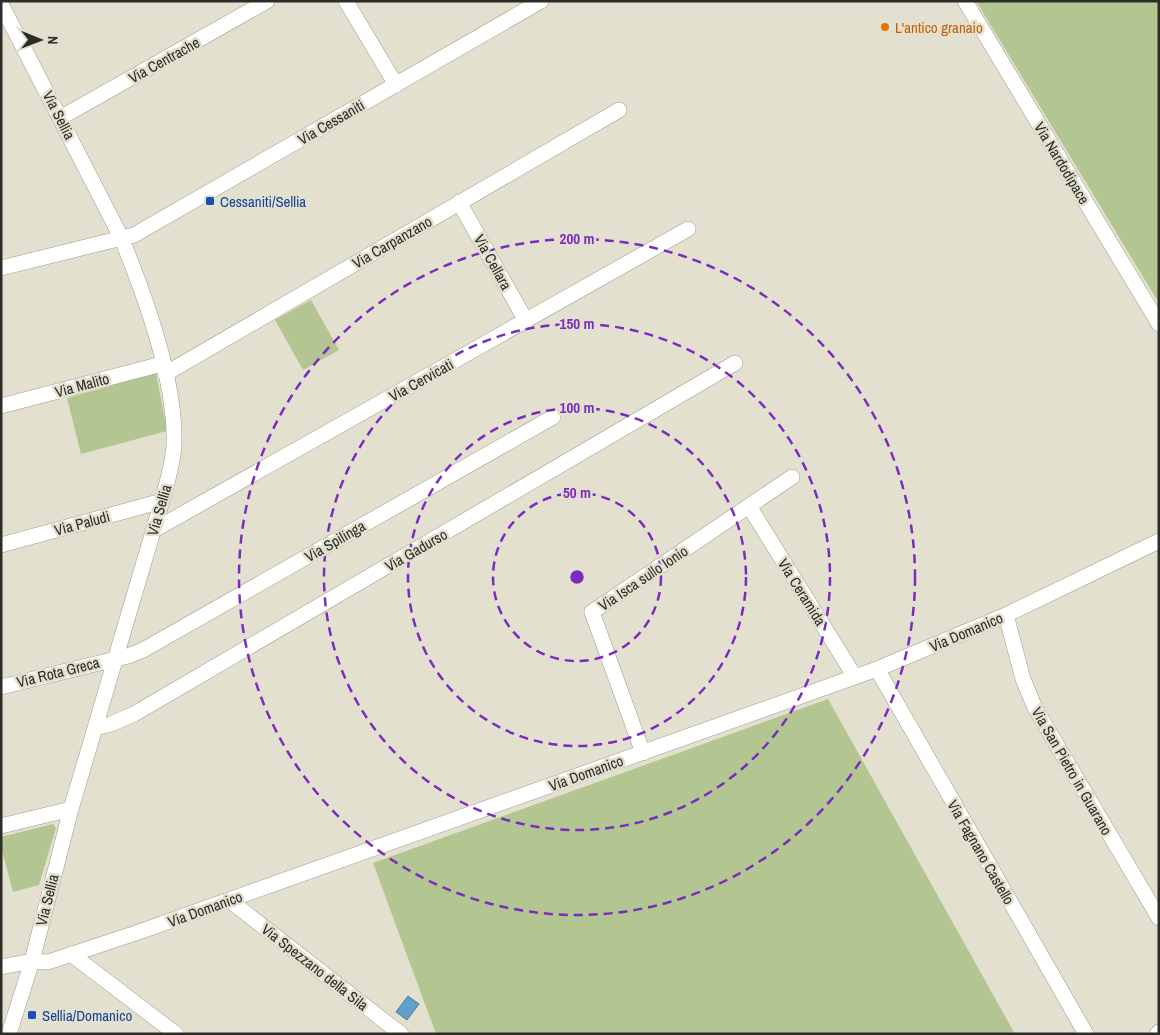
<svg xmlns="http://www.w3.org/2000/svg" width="1160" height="1035" font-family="'Archivo Narrow',sans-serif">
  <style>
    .green { fill: #b3c591 }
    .water { fill: #61a0c9; stroke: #517d98 }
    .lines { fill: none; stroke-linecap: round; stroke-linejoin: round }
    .minor-casing { stroke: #9e9b8b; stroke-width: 16 }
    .minor { stroke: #fff; stroke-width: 15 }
    .ring { fill: none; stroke: #7b2cbf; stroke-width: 2.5; stroke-dasharray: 9 6 }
    .food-dot { fill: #e8710a; stroke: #e3e0cf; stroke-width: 2 }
    .transit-dot { fill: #1a4fb4; stroke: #e3e0cf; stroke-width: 2 }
    .labels { text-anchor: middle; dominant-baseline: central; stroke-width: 5; stroke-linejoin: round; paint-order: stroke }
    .food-label { font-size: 15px; fill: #c56008; stroke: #e3e0cf; text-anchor: start }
    .street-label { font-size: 15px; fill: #2d2c26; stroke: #e3e0cf }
    .transit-label { font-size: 15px; fill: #164399; stroke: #e3e0cf; text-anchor: start }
    .centre { fill: #7b2cbf; stroke: #e3e0cf; stroke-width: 2.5 }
    .ring-label { font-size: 15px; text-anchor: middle; font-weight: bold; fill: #7b2cbf; stroke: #e3e0cf; stroke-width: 5; stroke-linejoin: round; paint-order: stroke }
  </style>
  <rect width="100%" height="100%" fill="#e3e0cf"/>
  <!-- green -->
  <path class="green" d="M976 1H1159V303Z
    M311 300 339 350 303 370 275 320Z
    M156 373 167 431 81 454 67 398Z
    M828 699 1015 1034H436L373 863Z
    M53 824 56 828 39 885 13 892 1 847V837Z"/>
  <!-- water -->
  <path class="water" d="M408 996 419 1004 407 1020 396 1012Z"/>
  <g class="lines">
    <!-- minor casing -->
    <g class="minor-casing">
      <path id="minor" d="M346 1 396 85
        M965 1 1159 324
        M1 4 121 237C145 296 176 380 174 445 173 464 167 482 162 501L71 809 32 961 9 1034
        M60 118 267 1
        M459 202 526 321
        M1 268 134 235 541 1
        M165 374 619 110
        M1 406 162 364
        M749 506 855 677
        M154 530 688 229
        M1 545 162 501
        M1006 615 1023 679 1035 708 1159 918
        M877 669 1086 1034
        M1 687 128 656 143 650 553 417
        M95 728 111 724 134 714 735 363
        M643 753 592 612 792 477
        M1 826 71 809
        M229 900 401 1034
        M71 954 176 1034
        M1 967 32 961 48 962 136 933 877 669 1006 615 1159 541
        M1157 1034 1159 1032"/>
    </g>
    <!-- minor -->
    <use href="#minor" class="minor"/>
  </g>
  <!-- distance rings -->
  <g class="ring">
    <circle cx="577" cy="577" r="84"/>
    <circle cx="577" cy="577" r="169"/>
    <circle cx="577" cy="577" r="253"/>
    <circle cx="577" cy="577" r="338"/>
  </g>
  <!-- markers -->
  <circle class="food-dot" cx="885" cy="27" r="5"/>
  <g class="transit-dot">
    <rect x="205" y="196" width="10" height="10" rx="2.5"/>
    <rect x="27" y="1010" width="10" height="10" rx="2.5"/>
  </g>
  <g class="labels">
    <!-- food labels -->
    <g class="food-label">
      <text x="895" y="27">L'antico granaio</text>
    </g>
    <!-- street labels -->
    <g class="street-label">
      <text transform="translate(164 60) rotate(-29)">Via Centrache</text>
      <text transform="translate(59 115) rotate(63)">Via Sellia</text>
      <text transform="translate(331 122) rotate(-30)">Via Cessaniti</text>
      <text transform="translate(1062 163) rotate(59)">Via Nardodipace</text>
      <text transform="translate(392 242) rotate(-30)">Via Carpanzano</text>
      <text transform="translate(493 262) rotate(61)">Via Cellara</text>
      <text transform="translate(421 380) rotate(-29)">Via Cervicati</text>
      <text transform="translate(82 385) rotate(-15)">Via Malito</text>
      <text transform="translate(159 510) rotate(-74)">Via Sellia</text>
      <text transform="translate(82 523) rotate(-15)">Via Paludi</text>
      <text transform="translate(335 541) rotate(-30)">Via Spilinga</text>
      <text transform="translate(416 550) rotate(-30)">Via Gadurso</text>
      <text transform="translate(643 578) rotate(-34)">Via Isca sullo Ionio</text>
      <text transform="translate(802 592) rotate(58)">Via Ceramida</text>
      <text transform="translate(966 632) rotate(-23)">Via Domanico</text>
      <text transform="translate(58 672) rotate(-14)">Via Rota Greca</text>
      <text transform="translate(1072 771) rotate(60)">Via San Pietro in Guarano</text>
      <text transform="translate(586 773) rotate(-20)">Via Domanico</text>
      <text transform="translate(981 852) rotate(60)">Via Fagnano Castello</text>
      <text transform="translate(47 900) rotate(-76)">Via Sellia</text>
      <text transform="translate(205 909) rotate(-20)">Via Domanico</text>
      <text transform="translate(315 967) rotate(38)">Via Spezzano della Sila</text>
    </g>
    <!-- transit labels -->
    <g class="transit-label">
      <text x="220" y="201">Cessaniti/Sellia</text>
      <text x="42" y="1015">Sellia/Domanico</text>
    </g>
  </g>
  <circle cx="577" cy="577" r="8" class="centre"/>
  <g class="ring-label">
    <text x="577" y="244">200 m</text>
    <text x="577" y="329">150 m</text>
    <text x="577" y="413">100 m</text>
    <text x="577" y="498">50 m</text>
  </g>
  <!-- border -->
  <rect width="1160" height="1035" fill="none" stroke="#2d2c26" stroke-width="5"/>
  <!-- north arrow -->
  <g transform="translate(40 40) rotate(91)" stroke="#e3e0cf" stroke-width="4" paint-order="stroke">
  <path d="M0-4L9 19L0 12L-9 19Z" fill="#2d2c26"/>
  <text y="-8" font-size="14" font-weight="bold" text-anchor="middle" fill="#2d2c26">N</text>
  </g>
</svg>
